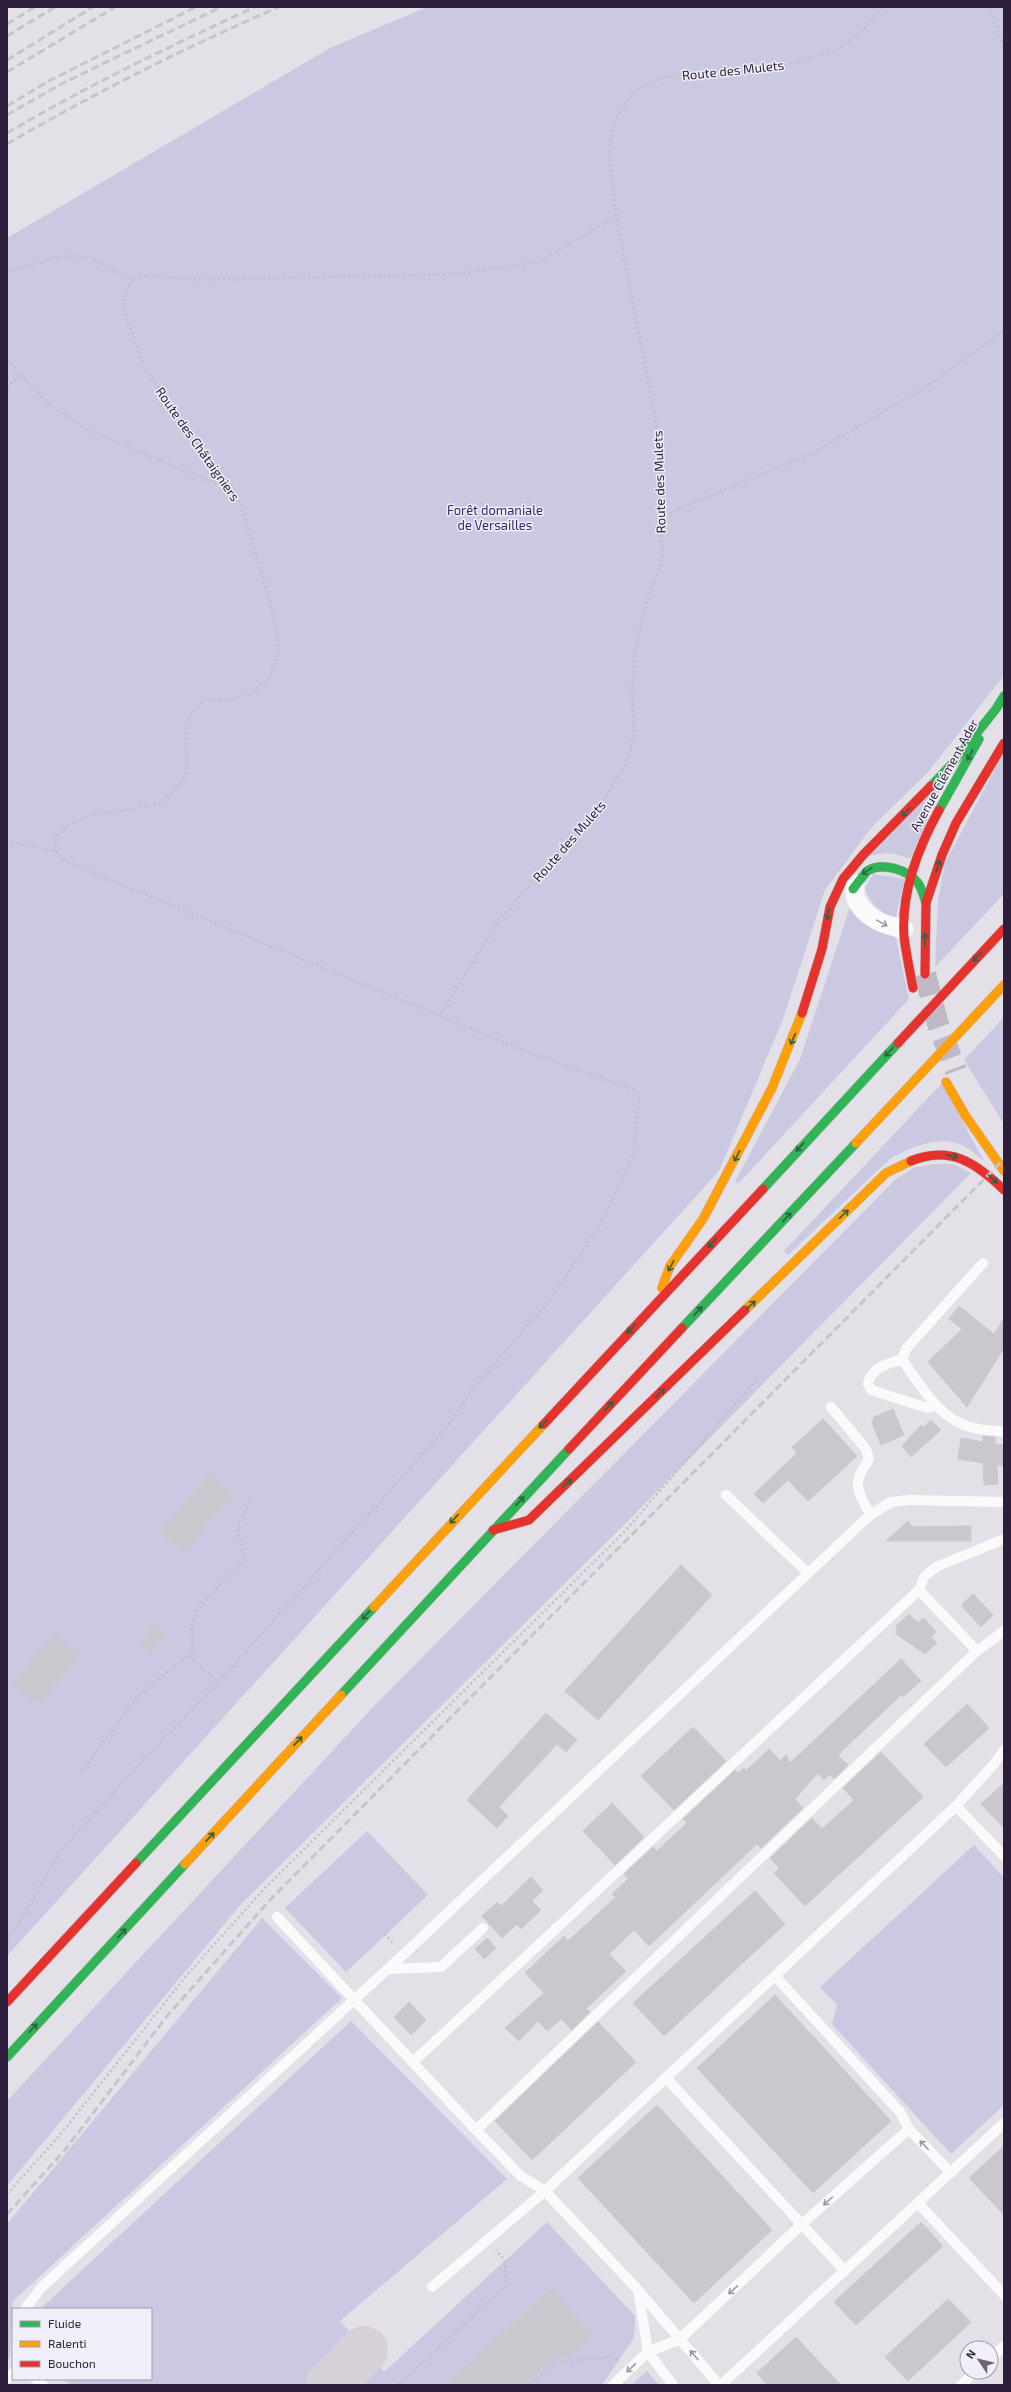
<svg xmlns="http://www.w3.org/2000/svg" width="1011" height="2392" font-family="'Exo 2',sans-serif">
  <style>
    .green { fill: #cbc8e2 }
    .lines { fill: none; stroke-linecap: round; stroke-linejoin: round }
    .taxiway { stroke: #d6d2d8; stroke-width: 48 }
    .building { fill: #cac7ce; stroke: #ccc9d0 }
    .secondary-tunnel { stroke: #bfb9c5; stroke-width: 22; stroke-dasharray: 22 11; stroke-linecap: butt }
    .fast-casing { stroke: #c1bdc7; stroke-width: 10 }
    .slow-casing { stroke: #c1bdc7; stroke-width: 10 }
    .jam-casing { stroke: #c1bdc7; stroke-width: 10 }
    .path { stroke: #c2bec8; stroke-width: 2.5; stroke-dasharray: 2 3; stroke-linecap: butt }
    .lane { stroke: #fbfafb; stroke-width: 10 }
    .street { stroke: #fbfafb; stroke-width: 19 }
    .fast { stroke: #30b455; stroke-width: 9 }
    .slow { stroke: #ff9f0a; stroke-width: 9 }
    .jam { stroke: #e5322d; stroke-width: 9 }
    .rail { stroke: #c8c5ca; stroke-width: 3; stroke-dasharray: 8 4; stroke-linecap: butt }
    .oneway { stroke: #2e6247 }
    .oneway2 { stroke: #9e97a5 }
    .labels { text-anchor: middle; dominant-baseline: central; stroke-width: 3; stroke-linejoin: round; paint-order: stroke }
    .street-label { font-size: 13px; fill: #2d1e3b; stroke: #f0eef7 }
    .park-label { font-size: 13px; fill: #332674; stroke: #f0eef7 }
  </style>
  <rect width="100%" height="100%" fill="#e3e0e7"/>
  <!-- green -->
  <path class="green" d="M427 7H1004V675L929 771 871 828 825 890 783 1019 719 1171 7 1956V238L330 48Z
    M1004 752V894L935 967 938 900 945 863Z
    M946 777 910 859C895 853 885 851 870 856Z
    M873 874 905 879 895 920C881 912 870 904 865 888Z
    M852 901 895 934 909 999 739 1183 735 1182 800 1059Z
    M1004 1017V1124L964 1060Z
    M942 1083 984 1161C977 1156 969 1148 962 1145 937 1135 913 1147 891 1158L788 1255 784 1251Z
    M934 1164H953L971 1173 622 1527 242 1903 7 2186V2101L376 1704 896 1179 916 1167Z
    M367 1831 428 1895 346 1972 285 1908Z
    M974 1845 1004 1878V2105L951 2154 832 2024 837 2005 820 1987Z
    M262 1918 342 1998 13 2301 10 2357 7 2360V2224Z
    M351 2021 507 2179 340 2321 384 2372 547 2222 635 2316 634 2338 602 2385H70L64 2379H151V2309H40Z
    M647 2371 659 2385H631Z"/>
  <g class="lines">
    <!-- taxiway -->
    <path class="taxiway" d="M330 2385 364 2350"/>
  </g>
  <!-- building -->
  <path class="building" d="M959 1306 994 1334 1004 1318V1348L967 1407 928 1362 962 1329 949 1319Z
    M893 1409 904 1435 881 1445 872 1423 874 1417Z
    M823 1419 857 1456 808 1501 788 1480 763 1503 754 1494 797 1453 792 1447Z
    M931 1420 941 1430 911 1457 902 1446 921 1425 923 1428Z
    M983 1436 995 1437V1444L1004 1445V1466L997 1465 998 1484 984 1485 983 1463 958 1459 961 1438 983 1442Z
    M210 1473 234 1494 183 1552 159 1532Z
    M908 1521 913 1527 971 1526V1541H886Z
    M681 1565 712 1595 598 1720 565 1691Z
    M973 1594 993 1615 981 1627 961 1605Z
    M909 1614 918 1623 924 1618 936 1632 931 1637 937 1643 925 1654 896 1634 897 1625Z
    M154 1625 166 1634 151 1653 139 1644Z
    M55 1634 80 1657 37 1705 12 1682Z
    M901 1659 921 1681 903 1697 901 1695 838 1755 848 1765 834 1779 830 1774 824 1780 818 1773 795 1799 803 1808 761 1848 757 1844 649 1946 634 1930 609 1954 626 1971 586 2009 590 2012 572 2030 561 2019 547 2031 538 2021 519 2041 505 2028 544 1993 525 1973 564 1936 568 1941 616 1897 612 1894 628 1879 624 1874 653 1847 657 1851 687 1823 683 1819 735 1770 738 1773 744 1768 746 1771 769 1749 780 1761 786 1755 790 1763Z
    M967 1704 989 1728 946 1767 924 1744Z
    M546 1713 577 1740 566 1752 557 1744 499 1807 508 1816 497 1828 467 1800Z
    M693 1727 726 1761 674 1810 641 1776Z
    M881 1752 923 1797 805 1906 774 1873 779 1868 770 1858 812 1818 822 1829 854 1800 843 1788Z
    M1004 1783V1828L981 1804Z
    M612 1803 644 1837 615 1865 583 1831Z
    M531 1877 543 1890 532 1901 541 1910 521 1929 517 1924 502 1938 482 1916 497 1902 501 1906Z
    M755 1891 785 1924 664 2036 633 2003Z
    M487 1938 496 1948 484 1959 475 1949Z
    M775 1995 891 2121 813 2193 697 2068Z
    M409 2002 426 2020 411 2035 394 2017Z
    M598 2022 636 2062 532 2160 495 2121Z
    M657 2105 772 2230 694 2303 578 2178Z
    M1004 2146V2215L969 2178Z
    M921 2222 943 2246 856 2325 834 2302Z
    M551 2289 592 2334 564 2360 556 2356 524 2385H445Z
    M948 2299 971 2322 908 2381 885 2357Z
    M796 2337 841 2385H767L757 2373Z"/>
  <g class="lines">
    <!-- secondary-tunnel -->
    <path class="secondary-tunnel" d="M925 974 937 1021 956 1071"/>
    <!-- fast casing -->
    <g class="fast-casing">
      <path id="fast" d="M996 709 1004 696
        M931 786 952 764 996 709
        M939 810 979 739
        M853 889 867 871C882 862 907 869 918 883 922 889 924 896 926 903
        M763 1189 898 1043
        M682 1328 856 1143
        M341 1695 569 1449
        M136 1863 374 1607
        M7 2057 185 1864"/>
    </g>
    <!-- slow casing -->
    <g class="slow-casing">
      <path id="slow" d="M946 1082 965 1115 1004 1171
        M856 1143 1004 985
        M662 1288 670 1266 703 1219 772 1088 802 1013
        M745 1310 886 1173 911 1161
        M374 1607 544 1424
        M185 1864 341 1695"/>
    </g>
    <!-- jam casing -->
    <g class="jam-casing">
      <path id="jam" d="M925 974 926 903 942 855 956 823 1004 743
        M913 988C910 971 906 954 904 936 901 891 918 848 939 810
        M802 1013 822 949 830 907 843 879 863 855 931 786
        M898 1043 1004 929
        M911 1161C951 1145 976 1163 1004 1190
        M544 1424 763 1189
        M569 1449 682 1328
        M493 1530 529 1520 745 1310
        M7 2002 136 1863"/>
    </g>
    <!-- path -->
    <path class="path" d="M989 7 1004 47
      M7 272 61 256 88 257 134 280 149 275 199 280 455 274 539 262 616 216
      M7 360 54 409 88 430 234 491
      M7 387 21 374
      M660 517 815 452 927 386 1004 331
      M7 842 55 851
      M55 851 56 836C88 805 112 817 149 805 154 804 162 803 166 799 207 765 173 744 192 713 195 709 201 704 205 700L233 699 252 693 270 676 279 650 274 616 242 508 234 491 145 369 124 311V299L127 288 134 280
      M441 1014 498 921 603 802 628 759 634 732 632 690 635 654 646 603 663 560 660 517V443L616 216 609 153 614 121 633 93 659 79 692 72 787 65 836 51 863 30 882 7
      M189 1656 218 1682
      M82 1771 136 1698 193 1651 192 1623 197 1610 245 1558C244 1548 239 1540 238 1530 237 1521 247 1508 252 1501
      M384 1934 394 1944
      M7 1939 20 1922 59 1853 138 1765 207 1695 447 1427 477 1384 549 1301 601 1223 634 1153 639 1096 633 1089 532 1054 67 862 55 851
      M7 2194 60 2135 186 1976 264 1889 626 1530 758 1378
      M398 2385 506 2286 505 2261 496 2250
      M530 2385 555 2362 613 2357 620 2361"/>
    <!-- lane -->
    <path class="lane" d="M983 1263 906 1349 902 1360C921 1385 938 1418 970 1427 981 1431 993 1430 1004 1432
      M902 1360C889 1362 870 1369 868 1384L871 1390 927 1408 937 1406
      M831 1407 866 1449 869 1459C851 1486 857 1487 870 1515
      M726 1495 808 1573
      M919 1590 924 1577 936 1567 1004 1539
      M956 1806 1004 1856
      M277 1917 476 2130 521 2176 545 2191 638 2290 719 2385
      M389 1969 441 1967 483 1928
      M775 1976 900 2112 909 2129
      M413 2062 919 1590 977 1651
      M666 2078 845 2271
      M476 2130 977 1651 1004 1631
      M918 2203 1004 2295
      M432 2287 545 2191 956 1806 994 1764 1004 1750
      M638 2290 648 2352 673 2385
      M25 2309 41 2288 404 1954 870 1515 891 1502 910 1500 1004 1502
      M991 2358 1004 2346
      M7 2379 13 2373
      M36 2379 43 2385
      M613 2385 648 2352 680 2339 802 2224 909 2129 951 2173
      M721 2385 1004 2123
      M961 2385 975 2372"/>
    <!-- street -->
    <path class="street" d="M855 884C855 888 854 895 856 899 864 918 886 926 904 929"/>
    <!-- fast -->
    <use href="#fast" class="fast"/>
    <!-- slow -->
    <use href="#slow" class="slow"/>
    <!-- jam -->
    <use href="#jam" class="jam"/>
    <!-- rail -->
    <path class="rail" d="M7 24 35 7
      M7 36 55 7
      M7 60 93 7
      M7 72 115 7
      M7 106 47 82 196 7
      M7 115 61 84 221 7
      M7 133C87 86 170 46 255 7
      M7 144C95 93 186 47 279 7
      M7 2214 65 2150 167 2016 270 1900 1004 1159"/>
  </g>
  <!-- one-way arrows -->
  <defs><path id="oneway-shaft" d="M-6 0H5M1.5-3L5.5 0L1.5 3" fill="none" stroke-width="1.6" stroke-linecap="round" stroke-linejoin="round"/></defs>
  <g class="oneway">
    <use href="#oneway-shaft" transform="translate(970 755) rotate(118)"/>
    <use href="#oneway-shaft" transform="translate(906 812) rotate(135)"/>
    <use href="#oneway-shaft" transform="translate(938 866) rotate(-72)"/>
    <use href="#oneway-shaft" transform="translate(867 871) rotate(147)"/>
    <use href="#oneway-shaft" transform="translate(828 914) rotate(101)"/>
    <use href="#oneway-shaft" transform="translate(925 939) rotate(-88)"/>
    <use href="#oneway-shaft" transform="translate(977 957) rotate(133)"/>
    <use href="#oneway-shaft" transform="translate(793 1039) rotate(113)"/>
    <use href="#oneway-shaft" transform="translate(889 1052) rotate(133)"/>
    <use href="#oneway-shaft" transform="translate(800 1147) rotate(133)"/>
    <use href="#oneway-shaft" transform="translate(737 1156) rotate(117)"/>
    <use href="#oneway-shaft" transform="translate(952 1156) rotate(11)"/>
    <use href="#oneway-shaft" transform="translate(993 1179) rotate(41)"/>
    <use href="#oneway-shaft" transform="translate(844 1214) rotate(-44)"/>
    <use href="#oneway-shaft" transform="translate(787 1217) rotate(-47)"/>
    <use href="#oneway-shaft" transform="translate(712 1243) rotate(133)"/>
    <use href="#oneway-shaft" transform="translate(671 1266) rotate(117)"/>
    <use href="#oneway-shaft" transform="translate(751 1305) rotate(-44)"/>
    <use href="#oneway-shaft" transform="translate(698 1311) rotate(-47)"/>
    <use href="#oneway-shaft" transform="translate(631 1329) rotate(133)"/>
    <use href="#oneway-shaft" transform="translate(660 1393) rotate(-44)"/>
    <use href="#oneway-shaft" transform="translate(609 1406) rotate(-47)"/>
    <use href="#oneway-shaft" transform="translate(543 1424) rotate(133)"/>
    <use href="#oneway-shaft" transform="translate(567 1483) rotate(-44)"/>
    <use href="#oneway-shaft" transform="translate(520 1501) rotate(-47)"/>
    <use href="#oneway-shaft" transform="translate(454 1519) rotate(133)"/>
    <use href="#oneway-shaft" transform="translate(366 1615) rotate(133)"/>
    <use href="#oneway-shaft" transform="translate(298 1741) rotate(-47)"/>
    <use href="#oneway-shaft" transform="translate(210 1837) rotate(-47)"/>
    <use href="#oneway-shaft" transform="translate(122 1933) rotate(-47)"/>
    <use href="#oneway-shaft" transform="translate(33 2028) rotate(-47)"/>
  </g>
  <g class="oneway2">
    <use href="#oneway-shaft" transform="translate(882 923) rotate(29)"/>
    <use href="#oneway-shaft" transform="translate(924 2145) rotate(-134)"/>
    <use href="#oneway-shaft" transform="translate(828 2201) rotate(138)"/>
    <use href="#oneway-shaft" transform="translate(733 2290) rotate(137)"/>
    <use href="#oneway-shaft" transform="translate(694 2355) rotate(-131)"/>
    <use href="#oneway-shaft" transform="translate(631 2368) rotate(136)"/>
  </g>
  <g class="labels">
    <!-- street labels -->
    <g class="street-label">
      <text transform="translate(733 70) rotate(-6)">Route des Mulets</text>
      <text transform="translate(198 444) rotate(55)">Route des Châtaigniers</text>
      <text transform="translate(659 482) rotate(-92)">Route des Mulets</text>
      <text transform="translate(944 775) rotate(-61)">Avenue Clément Ader</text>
      <text transform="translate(569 841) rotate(-49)">Route des Mulets</text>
    </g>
    <!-- park labels -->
    <g class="park-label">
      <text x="495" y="510">Forêt domaniale<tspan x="495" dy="15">de Versailles</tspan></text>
    </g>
  </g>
  <!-- border -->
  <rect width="1011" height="2392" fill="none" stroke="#2d1e3b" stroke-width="16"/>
  <!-- legend -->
  <rect x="12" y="2308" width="140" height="72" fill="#f0eef7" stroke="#a29bac"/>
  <rect x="20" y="2321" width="20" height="6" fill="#30b455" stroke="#a29bac"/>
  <text x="48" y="2328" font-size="12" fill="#2d1e3b">Fluide</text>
  <rect x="20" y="2341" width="20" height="6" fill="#ff9f0a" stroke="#a29bac"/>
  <text x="48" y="2348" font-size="12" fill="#2d1e3b">Ralenti</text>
  <rect x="20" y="2361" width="20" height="6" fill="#e5322d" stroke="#a29bac"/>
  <text x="48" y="2368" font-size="12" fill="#2d1e3b">Bouchon</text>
  <!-- north arrow -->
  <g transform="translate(979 2360) rotate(305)"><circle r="19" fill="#f0eef7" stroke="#a29bac"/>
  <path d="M0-3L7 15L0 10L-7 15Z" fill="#6d6277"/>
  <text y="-6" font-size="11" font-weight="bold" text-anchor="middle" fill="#2d1e3b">N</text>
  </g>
</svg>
